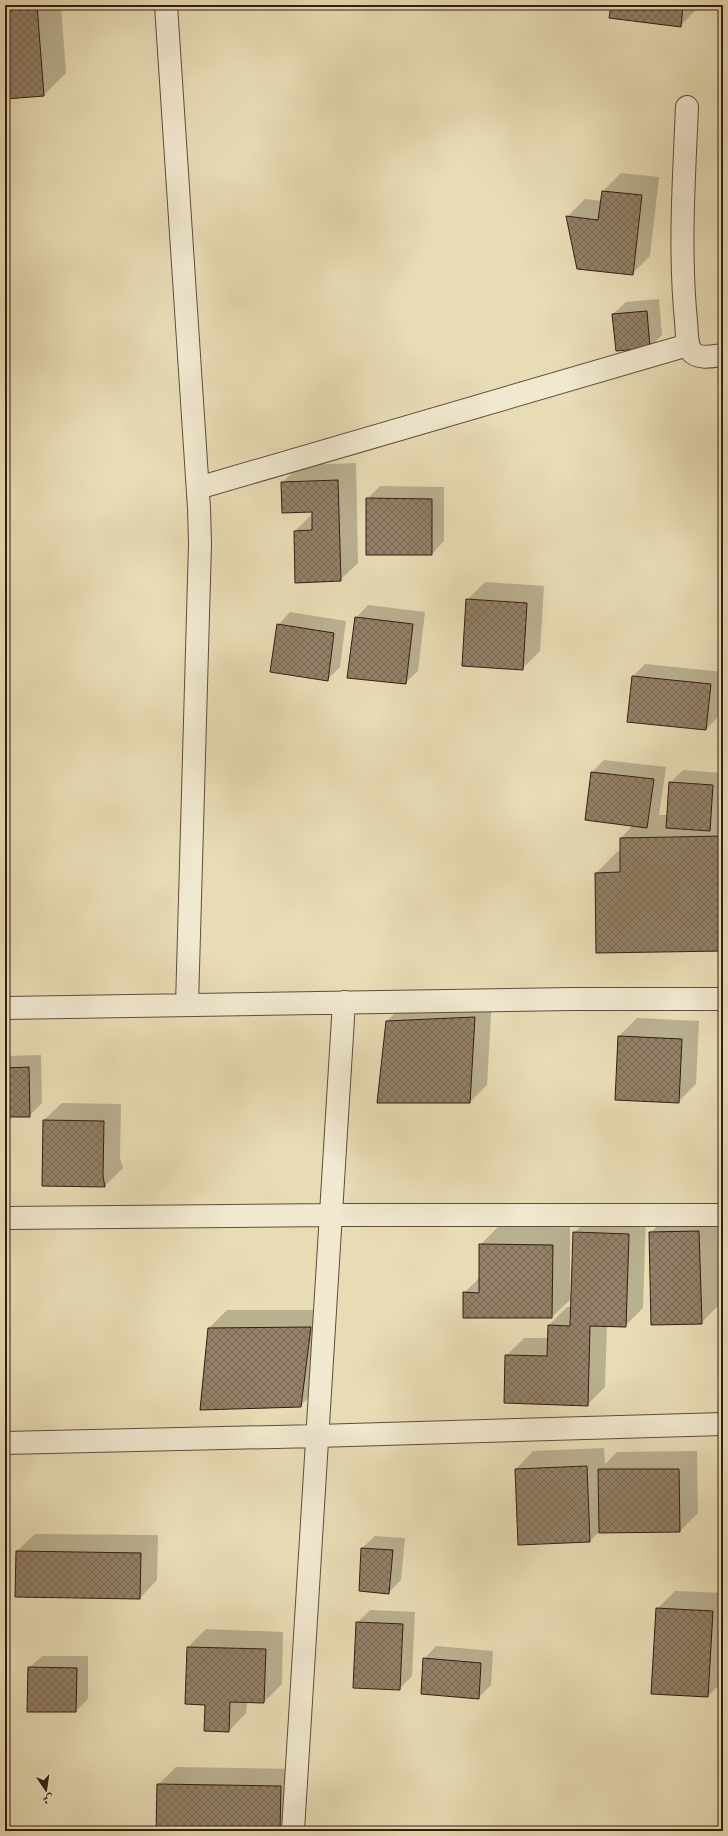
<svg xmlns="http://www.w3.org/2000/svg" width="728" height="1836" font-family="Alegreya,Amiri,serif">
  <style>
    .shadow { fill: #0003 }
    .building { fill: url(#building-cross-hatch); stroke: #341c13 }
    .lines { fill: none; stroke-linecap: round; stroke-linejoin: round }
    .minor-casing { stroke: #614c3c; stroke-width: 24 }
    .minor { stroke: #f0e8cf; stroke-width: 22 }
  </style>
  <defs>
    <pattern id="building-cross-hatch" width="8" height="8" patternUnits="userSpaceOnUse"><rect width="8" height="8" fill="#928067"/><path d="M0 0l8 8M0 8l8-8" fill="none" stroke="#786854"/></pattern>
  </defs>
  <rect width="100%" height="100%" fill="#e8dcb5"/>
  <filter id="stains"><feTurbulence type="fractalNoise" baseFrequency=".005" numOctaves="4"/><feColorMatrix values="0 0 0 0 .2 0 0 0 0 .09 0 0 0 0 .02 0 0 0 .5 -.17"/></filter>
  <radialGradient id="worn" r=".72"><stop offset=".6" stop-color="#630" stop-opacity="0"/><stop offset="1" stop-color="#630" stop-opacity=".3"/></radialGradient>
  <!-- shadow -->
  <path class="shadow" d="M5 5H61L66 73 44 95 5 98Z
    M612 5H699L698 8 681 25Z
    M621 173 659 177 650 256 632 274 567 217 585 199 602 201 603 191Z
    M659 299 662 335 650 347 613 314 626 302Z
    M356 463 358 563 340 580 295 531 313 513V511L282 483 300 465Z
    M380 486 444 487V541L432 554 367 499Z
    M485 582 544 586 540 651 522 669 467 600Z
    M368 605 425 612 418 671 405 683 356 618Z
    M290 612 346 621 340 667 327 680 278 625Z
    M645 664 723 672 718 717 706 729 633 676Z
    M604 760 666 767 659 815H668L670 783 683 770 723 773V950L596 873 618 851H621V838L633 825 592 772Z
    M492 999 487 1085 470 1102 387 1021 405 1003Z
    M637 1018 699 1021 696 1084 678 1102 619 1036Z
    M41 1055 42 1103 29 1116H5V1056Z
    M62 1103 121 1104 120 1158 123 1168 105 1186 43 1185 44 1120Z
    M717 1214 719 1305 701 1323 650 1233 668 1215Z
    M592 1215 646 1216 643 1308 625 1326H607L605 1387 587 1405 506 1356 524 1338H549V1325L567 1307H571L572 1298 552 1317 464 1293 480 1277V1245L498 1227H570V1293H572L574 1233Z
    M227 1310H329L318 1388 300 1406 209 1328Z
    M604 1448 605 1464 617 1452 697 1451 698 1513 680 1531 599 1532 590 1541 516 1469 533 1451Z
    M35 1534 158 1535 157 1580 140 1598 17 1551Z
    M375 1536 405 1538 401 1580 389 1592 362 1548Z
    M675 1591 723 1593V1681L708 1696 657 1609Z
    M370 1610 415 1612 412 1676 399 1689 357 1623Z
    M206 1629 283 1632 282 1684 264 1702 247 1701 246 1713 229 1731 188 1647Z
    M436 1646 493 1651 491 1685 478 1698 424 1659Z
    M42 1656H88V1699L76 1711 29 1668Z
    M176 1767 298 1769 297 1831H157L158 1785Z"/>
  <!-- building -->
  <path class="building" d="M5 5H37L44 96 5 99Z
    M611 5H683L681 27 609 18Z
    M602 191 642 195 633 275 577 269 566 216 598 220Z
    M647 311 650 348 616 351 612 314Z
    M338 480 341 581 295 583 294 531 312 530V512L282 513 281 482Z
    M366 498 432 499V555H366Z
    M466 599 527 603 523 670 462 666Z
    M355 617 413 624 406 684 347 678Z
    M277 624 334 633 328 681 270 672Z
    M632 676 711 684 706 730 627 722Z
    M591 772 654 779 647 828 585 820Z
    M669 782 713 785 710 831 666 828Z
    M723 836V951L596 953 595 873 620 872V838Z
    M475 1017 470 1103H377L386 1021Z
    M618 1036 682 1039 679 1103 615 1100Z
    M29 1067 30 1117H5V1068Z
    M43 1120 104 1121 103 1176 105 1187 42 1186Z
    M699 1231 702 1324 651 1325 649 1232Z
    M573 1232 629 1234 626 1327 590 1326 588 1406 504 1403 505 1355 547 1356 548 1325 570 1326Z
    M479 1244 553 1245 552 1318H463V1292L479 1293Z
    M311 1327 301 1407 200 1410 208 1328Z
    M587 1466 590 1542 518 1545 515 1469Z
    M598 1469H679L680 1532 599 1533Z
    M361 1548 393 1550 389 1594 359 1591Z
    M16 1551 141 1553 140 1599 15 1597Z
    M656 1608 713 1611 708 1697 651 1694Z
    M356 1622 403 1624 400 1690 353 1688Z
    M187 1647 266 1649 264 1703 230 1702 229 1732 204 1731 205 1705 185 1704Z
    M423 1658 481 1663 479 1699 421 1694Z
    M28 1667 77 1668 76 1712H27Z
    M157 1784 281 1786 280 1831H156Z"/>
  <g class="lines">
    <!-- minor casing -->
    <g class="minor-casing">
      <path id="minor" d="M166 5 199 508 200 544 187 1005
        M687 107C684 178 679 250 686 321 687 330 686 343 691 351 698 360 713 356 723 355
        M198 488 688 345
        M5 1008 573 999H723
        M5 1218 331 1215H723
        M5 1443 317 1436 723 1424
        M293 1831 344 1002"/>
    </g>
    <!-- minor -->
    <use href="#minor" class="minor"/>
  </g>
  <!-- margin -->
  <rect width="728" height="1836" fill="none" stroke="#e8dcb5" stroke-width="20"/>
  <rect x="6" y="6" width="716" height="1824" fill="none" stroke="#341c13" stroke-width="2"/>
  <rect x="10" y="10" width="708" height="1816" fill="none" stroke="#341c13"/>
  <!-- north arrow -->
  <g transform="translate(46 1790) rotate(167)" stroke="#f0e8cf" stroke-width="3" paint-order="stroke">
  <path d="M0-3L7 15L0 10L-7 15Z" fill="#341c13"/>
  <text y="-6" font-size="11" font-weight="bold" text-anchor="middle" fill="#341c13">ش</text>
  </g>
  <rect width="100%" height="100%" filter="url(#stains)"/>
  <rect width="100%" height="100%" fill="url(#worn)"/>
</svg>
